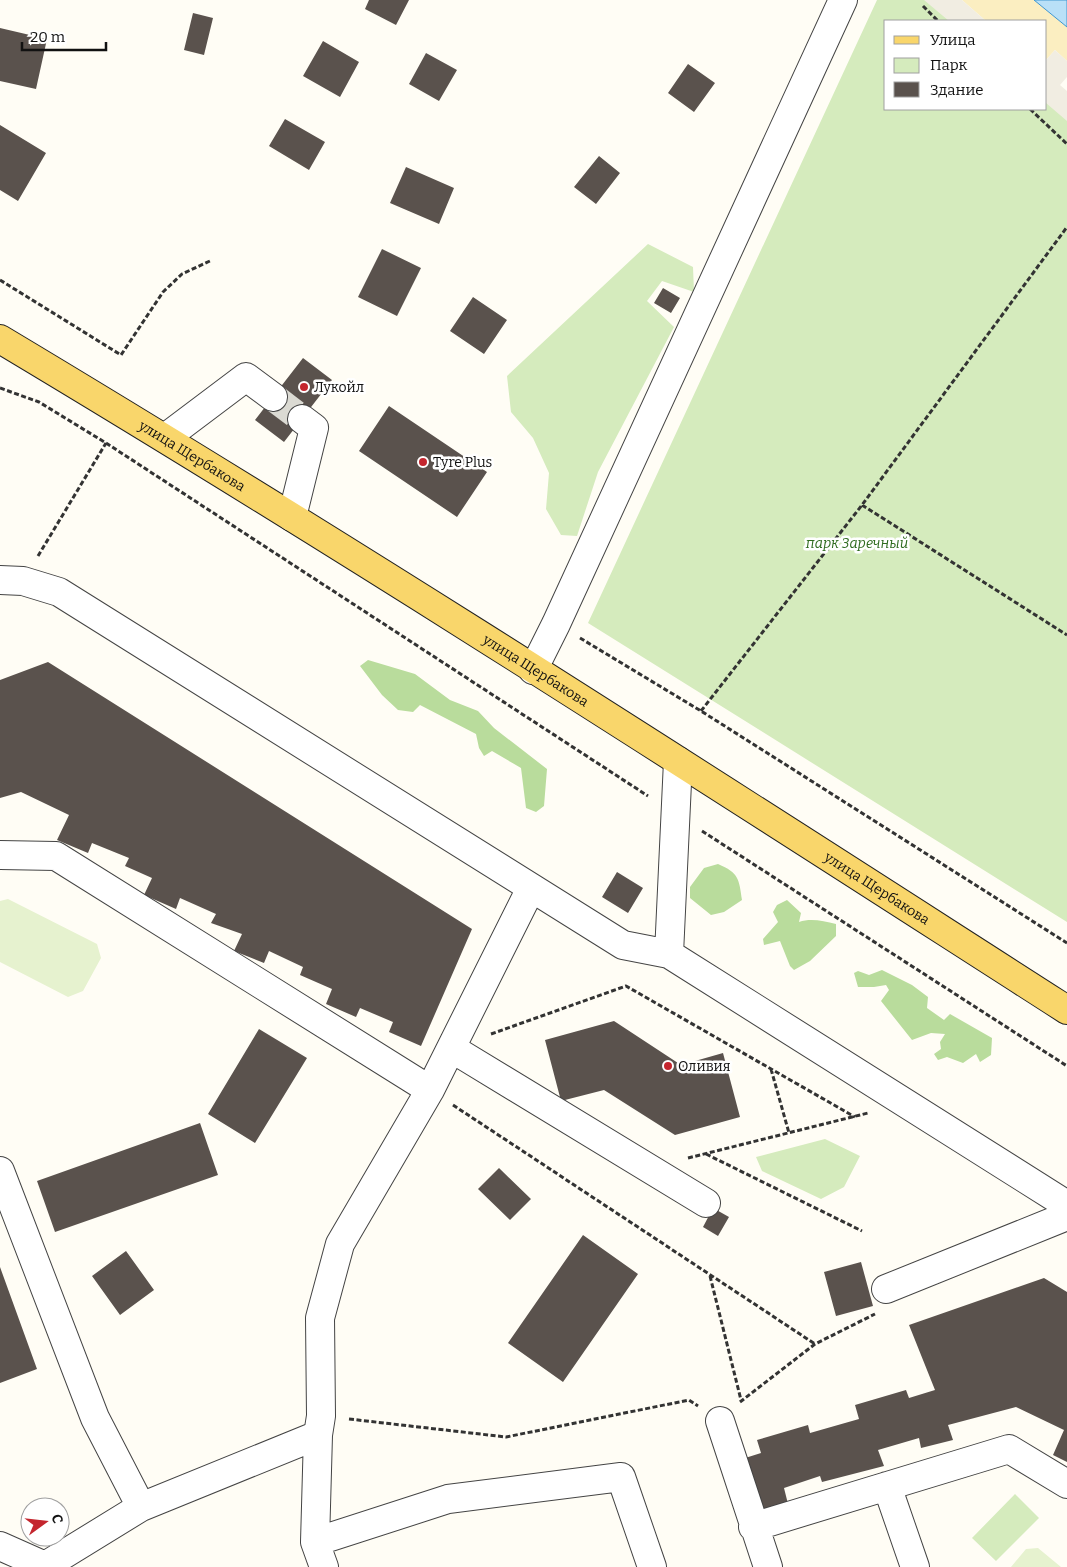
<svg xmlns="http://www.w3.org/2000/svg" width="1067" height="1567" font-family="Bitter,serif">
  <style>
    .green { fill: #d5ebbd }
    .forest { fill: #b9dc9c }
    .sand { fill: #fbeec1 }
    .pitch { fill: #e6f2cf }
    .plaza { fill: #f1ede2 }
    .water { fill: #b9e0f7; stroke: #3f96cf }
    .building { fill: #5a524d }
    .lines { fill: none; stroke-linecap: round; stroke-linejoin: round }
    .minor-tunnel { stroke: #dbdad3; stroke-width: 28; stroke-dasharray: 28 14; stroke-linecap: butt }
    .minor-casing { stroke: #444; stroke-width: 30 }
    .major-casing { stroke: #222; stroke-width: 30 }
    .path { stroke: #333; stroke-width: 3; stroke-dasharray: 5 2.5; stroke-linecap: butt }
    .minor { stroke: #fff; stroke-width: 28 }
    .major { stroke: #f9d66b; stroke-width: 28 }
    .poi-dot { fill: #c4262e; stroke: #fff; stroke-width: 2 }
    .labels { text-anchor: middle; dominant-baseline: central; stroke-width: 5; stroke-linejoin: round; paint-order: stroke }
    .poi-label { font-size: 14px; fill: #111; stroke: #fff; text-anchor: start }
    .street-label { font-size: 14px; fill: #111; stroke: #fff }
    .park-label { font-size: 14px; font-style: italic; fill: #2f6b1f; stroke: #fff }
  </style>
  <rect width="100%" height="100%" fill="#fffdf5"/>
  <!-- green -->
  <path class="green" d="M877 0H934L958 21H886V109H1046V96L1067 114V922L588 623Z
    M648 244 693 267 694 292 662 281 647 301 674 327 598 472 577 536 561 535 546 509 549 473 533 438 511 412 507 376Z
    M825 1139 860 1156 844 1187 821 1199 762 1171 756 1157Z
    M1015 1494 1039 1518 996 1561 972 1538Z"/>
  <!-- forest -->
  <path class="forest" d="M368 660 415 674 450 700 478 711 494 728 547 769 544 806 536 812 526 808 521 768 492 751 484 756 479 748 476 734 420 705 413 712 398 710 382 695 360 666Z
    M718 864C739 873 739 879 742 900L724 912 711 915 690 898V887L704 868Z
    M787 900 801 913 799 922C811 918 823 921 836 924V936L810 961 794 970 790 966 780 941 764 945 763 939 778 922 773 912 777 905Z
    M882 970 912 985 928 997 927 1008 944 1020 950 1014 992 1038 991 1055 980 1062 976 1054 963 1063 947 1057 938 1060 934 1054 941 1049 940 1042 945 1034 931 1033 912 1040 881 1001 889 990 886 985 874 987H858L854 973 858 971 869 975Z"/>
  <!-- sand -->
  <path class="sand" d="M962 0H1034L1067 27V61L1055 50 1046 60V21H986Z"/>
  <!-- pitch -->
  <path class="pitch" d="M8 899 97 944 101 958 83 991 68 997 0 962V901Z
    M1038 1548 1061 1567H1011L1026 1549Z"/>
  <!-- plaza -->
  <path class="plaza" d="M924 0H962L986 21H949Z
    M1055 50 1067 61V77L1060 85 1067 91V121L1046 103V60Z"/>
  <!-- water -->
  <path class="water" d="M1034 0H1067V27Z"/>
  <!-- building -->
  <path class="building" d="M369 0H409L396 25 365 9Z
    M193 13 213 18 204 55 184 50Z
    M0 28 47 39 36 89 0 81Z
    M323 41 359 62 340 97 303 76Z
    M426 53 457 70 439 101 409 84Z
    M688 64 715 83 694 112 668 93Z
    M285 119 325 142 309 170 269 146Z
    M0 125 46 153 18 201 0 190Z
    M599 156 620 173 596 204 574 187Z
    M406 167 454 188 439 224 390 203Z
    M382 249 421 268 397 316 358 297Z
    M663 288 680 298 671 313 654 303Z
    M473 297 507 320 484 354 450 331Z
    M303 358 332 380 284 442 255 420Z
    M389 406 487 472 457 517 359 451Z
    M48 662 472 929 421 1046 389 1032 393 1022 360 1008 356 1017 326 1004 332 989 300 975 303 967 269 951 264 963 234 951 242 934 211 923 216 914 180 898 176 909 144 895 152 878 125 866 129 858 92 843 88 853 57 840 69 815 21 792 0 798V680Z
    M617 872 643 888 628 913 602 897Z
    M614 1021 681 1065 723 1053 740 1117 675 1135 604 1090 561 1101 545 1040Z
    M259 1029 307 1058 255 1143 208 1114Z
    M200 1123 218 1175 55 1232 37 1181Z
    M499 1168 531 1199 510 1220 478 1189Z
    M713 1208 729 1217 718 1236 703 1227Z
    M583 1235 638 1274 563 1382 508 1343Z
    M126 1251 154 1290 120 1315 92 1276Z
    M861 1262 873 1306 836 1316 824 1272Z
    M0 1267 37 1369 0 1383Z
    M1044 1278 1067 1292V1462L1053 1455 1064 1430 1016 1407 948 1425 953 1440 921 1448 919 1438 878 1450 884 1466 822 1482 820 1476 784 1488 788 1504 758 1511 742 1459 761 1453 757 1440 808 1425 810 1433 859 1419 855 1405 906 1390 909 1398 935 1390 909 1325Z"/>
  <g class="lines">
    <!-- minor-tunnel -->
    <path class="minor-tunnel" d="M273 397 302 419"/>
    <!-- minor casing -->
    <g class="minor-casing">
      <path id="minor" d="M165 438 246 377 273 397
        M292 517 314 428 302 419
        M0 580 23 581 59 592 623 945 669 954 1067 1205
        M533 670 556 624 843 0
        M0 855 56 856 430 1090
        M669 954 678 761
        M451 1048 706 1203
        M0 1171 95 1418 141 1507
        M886 1289 1067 1216
        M720 1421 768 1567
        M318 1435 315 1542 324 1567
        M887 1486 915 1567
        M753 1527 1009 1449 1067 1484
        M315 1542 448 1499 621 1477 652 1567
        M0 1546 45 1566 44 1567
        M45 1566 141 1507 318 1435 321 1416 320 1318 340 1244 430 1090 531 888"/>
    </g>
    <!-- major casing -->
    <g class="major-casing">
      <g id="major">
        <path id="s1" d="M0 339C361 555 713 783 1067 1010"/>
      </g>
    </g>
    <!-- path -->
    <path class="path" d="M923 6 938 21
      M1030 109 1067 144
      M0 280 121 355 163 292 182 274 212 260
      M0 388 39 402 106 443 648 796
      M862 505 1067 635
      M38 556 106 443
      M580 638 701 711 1067 943
      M701 711 862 505 1067 227
      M702 831 1067 1066
      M491 1034 626 986 855 1117
      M771 1069 789 1133
      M453 1105 815 1344
      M706 1154 862 1231
      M688 1158 868 1113
      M710 1276 741 1400
      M740 1402 815 1344 875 1314
      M349 1419 506 1437 689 1400 698 1406"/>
    <!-- minor -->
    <use href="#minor" class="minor"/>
    <!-- major -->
    <use href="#major" class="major"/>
  </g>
  <!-- markers -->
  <g class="poi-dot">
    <circle cx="304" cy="387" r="5"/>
    <circle cx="423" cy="462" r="5"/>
    <circle cx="668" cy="1066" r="5"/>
  </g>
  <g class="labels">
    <!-- poi labels -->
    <g class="poi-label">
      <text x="314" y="387">Лукойл</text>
      <text x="433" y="462">Tyre Plus</text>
      <text x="678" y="1066">Оливия</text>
    </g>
    <!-- street labels -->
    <g class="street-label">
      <text stroke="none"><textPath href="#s1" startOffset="225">улица Щербакова</textPath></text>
      <text stroke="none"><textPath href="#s1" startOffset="630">улица Щербакова</textPath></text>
      <text stroke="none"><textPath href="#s1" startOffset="1035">улица Щербакова</textPath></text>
    </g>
    <!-- park labels -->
    <g class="park-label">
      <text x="857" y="543">парк Заречный</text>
    </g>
  </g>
  <!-- legend -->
  <rect x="884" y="20" width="162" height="90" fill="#ffffff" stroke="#a0a0a0"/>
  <rect x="894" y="36" width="25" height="8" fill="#f9d66b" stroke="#a0a0a0"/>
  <text x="930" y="45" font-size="15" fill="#111111">Улица</text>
  <rect x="894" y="58" width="25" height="15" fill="#d5ebbd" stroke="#a0a0a0"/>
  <text x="930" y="70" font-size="15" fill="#111111">Парк</text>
  <rect x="894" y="82" width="25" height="15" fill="#5a524d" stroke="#a0a0a0"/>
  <text x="930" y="95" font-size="15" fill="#111111">Здание</text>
  <!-- north arrow -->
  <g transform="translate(45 1522) rotate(75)"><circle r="24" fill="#ffffff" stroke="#a0a0a0"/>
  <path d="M0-4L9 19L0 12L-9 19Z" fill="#c4262e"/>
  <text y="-8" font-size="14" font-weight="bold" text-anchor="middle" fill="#111111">С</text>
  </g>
  <!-- scale -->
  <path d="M22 42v8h84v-8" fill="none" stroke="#111111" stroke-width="2.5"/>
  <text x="30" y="42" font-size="15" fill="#111111" stroke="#ffffff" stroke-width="4" paint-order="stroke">20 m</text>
</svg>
